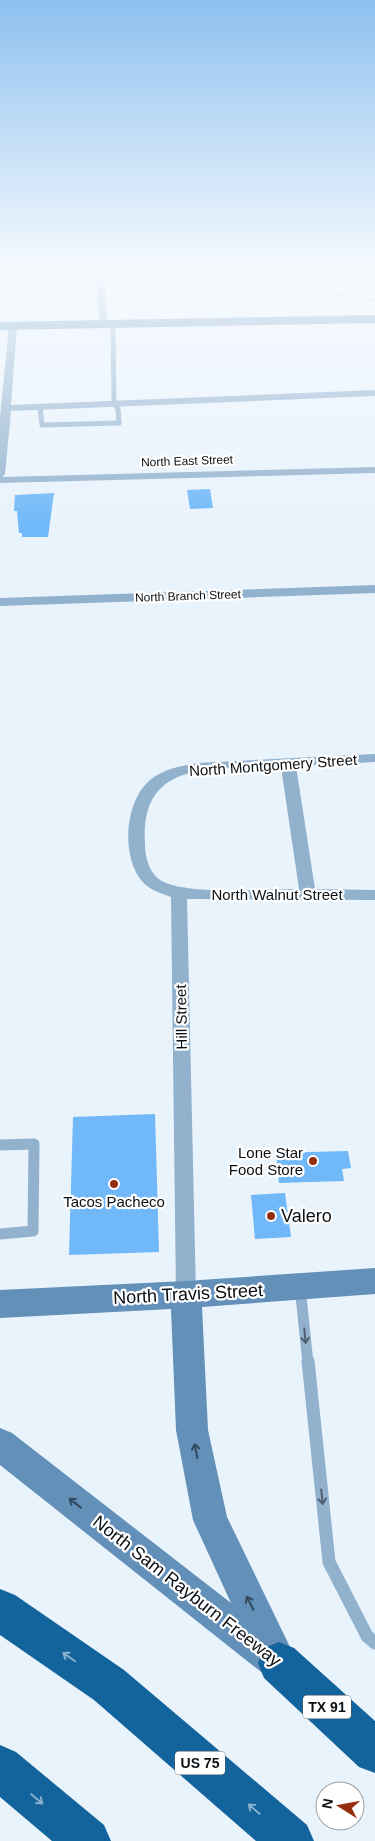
<svg xmlns="http://www.w3.org/2000/svg" width="375" height="1841" font-family="Arial,sans-serif">
  <style>
    .building { fill: #70b8f8 }
    .lines { fill: none; stroke-linecap: round; stroke-linejoin: round }
    .lane-far2 { stroke: #92b1cd; stroke-width: 5 }
    .lane-far1 { stroke: #92b1cd; stroke-width: 11 }
    .lane { stroke: #92b1cd; stroke-width: 13 }
    .street { fill: #92b1cd; fill-rule: evenodd }
    .secondary { fill: #6290b9; fill-rule: evenodd }
    .highway { fill: #13639d; fill-rule: evenodd }
    .rail { stroke: #747b82; stroke-width: 2; stroke-dasharray: 1 3; stroke-linecap: butt }
    .oneway { stroke: #4e6070 }
    .oneway2 { stroke: #32495e }
    .oneway3 { stroke: #89b1ce }
    .poi-dot { fill: #952e0e; stroke: #fff; stroke-width: 2 }
    .labels { text-anchor: middle; dominant-baseline: central; stroke-width: 4.5; stroke-linejoin: round; paint-order: stroke }
    .far-street-label { font-size: 12px; fill: #0a0f14; stroke: #fff }
    .shield { fill: #fff; stroke: #54575a; stroke-width: 1 }
    .shield-label { font-size: 14px; font-weight: bold; fill: #0a0f14 }
    .street-label { font-size: 15px; fill: #0a0f14; stroke: #fff }
    .poi-label { font-size: 15px; fill: #0a0f14; stroke: #fff; text-anchor: end }
    .near-poi-label { font-size: 18px; fill: #0a0f14; stroke: #fff; text-anchor: start }
    .near-street-label { font-size: 18px; fill: #0a0f14; stroke: #fff }
  </style>
  <rect width="100%" height="100%" fill="#e9f3fc"/>
  <!-- building -->
  <path class="building" d="M210 489 213 508 190 509 187 490Z
    M54 493 48 537H22V533H19L17 511H14L15 495Z
    M155 1114 159 1252 69 1255 73 1117Z
    M348 1151 351 1168 342 1169 344 1181 279 1183 276 1153Z
    M285 1193 291 1237 255 1239 251 1195Z"/>
  <g class="lines">
    <!-- lane-far2 -->
    <path class="lane-far2" d="M40 407 42 425 119 423 118 409 114 404 113 324"/>
    <!-- lane-far1 -->
    <path class="lane-far1" d="M0 1145 34 1144 33 1231 0 1234
      M300 1287 308 1363"/>
    <!-- lane -->
    <path class="lane" d="M308 1361 329 1562 367 1636 375 1643"/>
    <!-- street -->
    <path class="street" d="M95 271H103L108 325 104 328 100 325Z
      M13 323 17 326 11 405 375 390V396L11 411 5 474 2 477 375 467V473L0 483V417L9 326Z
      M375 585V593L0 606V598Z
      M375 754V762L296 766 315 889 375 890V900L187 899 196 1295 193 1302 186 1304 179 1302 176 1295 171 897C160 893 149 890 141 880 121 855 125 801 150 780 163 769 181 766 197 763ZM281 767 299 889C266 889 191 895 164 882 150 876 145 858 145 844 139 756 219 770 281 767Z"/>
    <!-- secondary -->
    <path class="secondary" d="M375 315V323L0 330V322Z
      M375 1268V1294L202 1307 208 1430 227 1517 291 1649 301 1657 307 1670 301 1683 288 1689 275 1683 0 1465V1428L12 1433 231 1603 193 1520 176 1430 171 1309 0 1318V1290L186 1281Z"/>
    <!-- highway -->
    <path class="highway" d="M0 1589 15 1595 124 1670 307 1825 314 1841H256L94 1700 0 1635Z
      M279 1642 294 1648 375 1721V1773L359 1767 264 1678 258 1663 264 1648Z
      M0 1745 16 1752 104 1825 111 1841H52L0 1797Z"/>
    <!-- rail -->
    <path class="rail" d="M204 271 287 287 375 300"/>
  </g>
  <!-- one-way arrows -->
  <defs><path id="oneway-shaft" d="M-6 0H5M1.5-3L5.5 0L1.5 3" fill="none" stroke-width="1.6" stroke-linecap="round" stroke-linejoin="round" transform="scale(1.25)"/></defs>
  <g class="oneway">
    <use href="#oneway-shaft" transform="translate(305 1336) rotate(84)"/>
    <use href="#oneway-shaft" transform="translate(322 1497) rotate(84)"/>
  </g>
  <g class="oneway2">
    <use href="#oneway-shaft" transform="translate(196 1451) rotate(-101)"/>
    <use href="#oneway-shaft" transform="translate(75 1503) rotate(-142)"/>
    <use href="#oneway-shaft" transform="translate(250 1603) rotate(-116)"/>
  </g>
  <g class="oneway3">
    <use href="#oneway-shaft" transform="translate(69 1657) rotate(-145)"/>
    <use href="#oneway-shaft" transform="translate(37 1799) rotate(40)"/>
    <use href="#oneway-shaft" transform="translate(254 1809) rotate(-139)"/>
  </g>
  <!-- sky -->
  <linearGradient id="sky" x2="0" y2="1"><stop stop-color="#8ec0ef"/><stop offset="0.51" stop-color="#f5fafe"/><stop offset="1" stop-color="#f5fafe" stop-opacity="0"/></linearGradient>
  <rect width="375" height="528" fill="url(#sky)"/>
  <!-- markers -->
  <g class="poi-dot">
    <circle cx="313" cy="1161" r="5"/>
    <circle cx="114" cy="1184" r="5"/>
    <circle cx="271" cy="1216" r="5"/>
  </g>
  <g class="labels">
    <!-- far-street labels -->
    <g class="far-street-label">
      <text transform="translate(187 461) rotate(-2)">North East Street</text>
      <text transform="translate(188 596) rotate(-2)">North Branch Street</text>
    </g>
    <!-- shield labels -->
    <g class="shield">
      <rect x="303" y="1695.5" width="48" height="23" rx="4"/>
      <rect x="175" y="1751.5" width="50" height="23" rx="4"/>
    </g>
    <g class="shield-label">
      <text x="327" y="1707">TX 91</text>
      <text x="200" y="1763">US 75</text>
    </g>
    <!-- street labels -->
    <g class="street-label">
      <text transform="translate(273 765) rotate(-4)">North Montgomery Street</text>
      <text x="277" y="894">North Walnut Street</text>
      <text transform="translate(181 1017) rotate(-91)">Hill Street</text>
    </g>
    <!-- poi labels -->
    <g class="poi-label">
      <text x="303" y="1152">Lone Star<tspan x="303" dy="17">Food Store</tspan></text>
      <text x="114" y="1201" text-anchor="middle">Tacos Pacheco</text>
    </g>
    <!-- near-poi labels -->
    <g class="near-poi-label">
      <text x="281" y="1216">Valero</text>
    </g>
    <!-- near-street labels -->
    <g class="near-street-label">
      <text transform="translate(188 1294) rotate(-3)">North Travis Street</text>
      <text transform="translate(187 1591) rotate(38)">North Sam Rayburn Freeway</text>
    </g>
  </g>
  <!-- north arrow -->
  <g transform="translate(340 1806) rotate(281)"><circle r="24" fill="#ffffff" stroke="#9d9fa1"/>
  <path d="M0-4L9 19L0 12L-9 19Z" fill="#952e0e"/>
  <text y="-8" font-size="14" font-weight="bold" text-anchor="middle" fill="#0a0f14">N</text>
  </g>
</svg>
